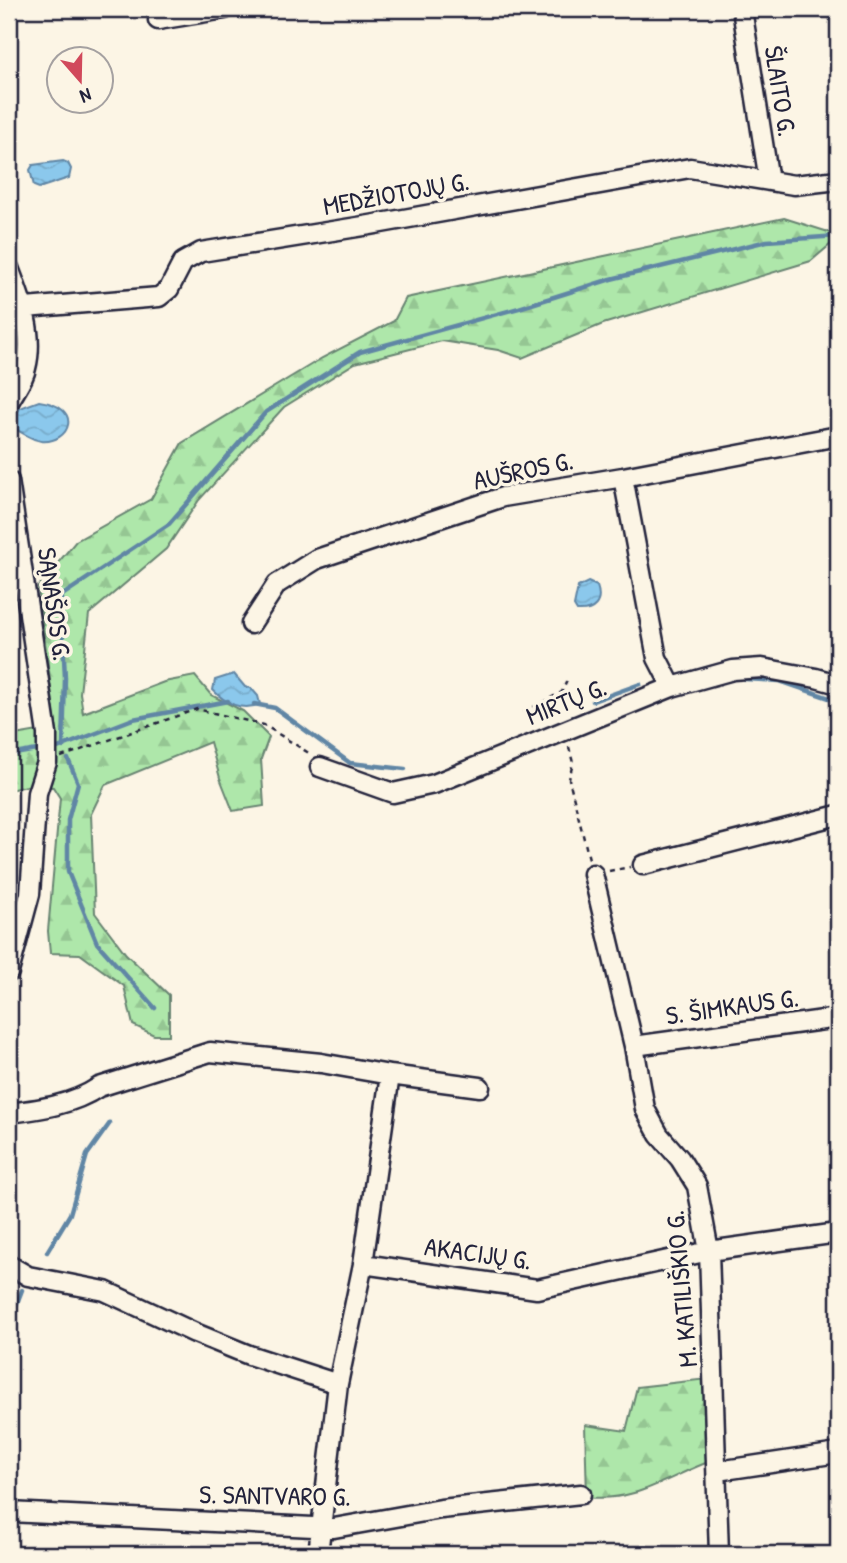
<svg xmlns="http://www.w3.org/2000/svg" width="847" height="1563" font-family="'Patrick Hand',sans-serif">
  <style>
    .forest { fill: url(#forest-firs); stroke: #688472; stroke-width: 2 }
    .water { fill: url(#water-waves); stroke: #6186a5; stroke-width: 2 }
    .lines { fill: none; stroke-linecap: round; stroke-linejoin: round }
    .stream { stroke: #6186a5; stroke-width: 4.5 }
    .minor-casing { stroke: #22223b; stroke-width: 23 }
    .path { stroke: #22223b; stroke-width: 2.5; stroke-dasharray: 5 5; stroke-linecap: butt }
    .minor { stroke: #fcf5e5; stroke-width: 18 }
    .labels { text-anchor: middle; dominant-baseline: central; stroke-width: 7; stroke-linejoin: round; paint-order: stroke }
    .street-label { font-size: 26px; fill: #22223b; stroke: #fcf5e5 }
  </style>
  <defs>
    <pattern id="forest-firs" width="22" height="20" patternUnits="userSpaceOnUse" patternTransform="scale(1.75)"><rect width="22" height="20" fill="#aee7aa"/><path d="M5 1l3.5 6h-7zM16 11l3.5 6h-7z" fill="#95c693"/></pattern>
    <pattern id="water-waves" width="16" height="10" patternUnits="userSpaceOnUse" patternTransform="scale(1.75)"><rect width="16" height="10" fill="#8bc8ec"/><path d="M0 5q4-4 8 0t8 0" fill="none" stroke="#78accb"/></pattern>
  </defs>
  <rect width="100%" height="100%" fill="#fcf5e5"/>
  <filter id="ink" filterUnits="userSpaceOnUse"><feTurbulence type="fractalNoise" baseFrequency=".0143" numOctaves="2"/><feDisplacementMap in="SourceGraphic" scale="14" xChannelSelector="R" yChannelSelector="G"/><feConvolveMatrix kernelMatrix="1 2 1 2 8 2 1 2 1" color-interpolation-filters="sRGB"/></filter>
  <g filter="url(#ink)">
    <!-- forest -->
    <path class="forest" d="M784 218 838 235V238L811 261 603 324 522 358 498 350 442 341 355 363 284 407 199 500 166 549 89 614 80 693 83 713 164 682 195 676 211 695 243 711 269 737 261 759 264 806 233 811 220 778 210 742 105 785 91 814 95 913 126 954 169 995V1035H154L133 1025 124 986 80 954 50 953 48 931 60 798 53 787 27 786 9 790V736L56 728 38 587 76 541 151 499 182 443 322 358 394 321 406 298Z
      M707 1379 711 1461C667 1477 635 1503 587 1497L585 1425 626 1431 637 1387Z"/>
    <!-- water -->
    <path class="water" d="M63 161 68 163 71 169 69 178 39 188 34 186 30 170 33 165Z
      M39 401C85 407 70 444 41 441 32 440 23 433 15 429L13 420 20 408Z
      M588 582 597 586C603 603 594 612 577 611L574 606 578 587Z
      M234 674 245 687 251 688 258 696 260 704C242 712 225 703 213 690L215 680Z"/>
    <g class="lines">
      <!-- stream -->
      <path class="stream" d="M745 679 780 681 838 701
        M593 701 640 684
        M254 704 275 708 350 763 405 769
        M63 747 65 678 61 596 169 524 266 412 360 352 519 308 611 279 767 241 838 236
        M55 749 133 719 228 701
        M9 755 37 750
        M68 759 78 783 68 820V872L97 943 155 1008
        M47 1252 70 1214 87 1155 110 1123
        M9 1324 22 1290"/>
      <!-- minor casing -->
      <g class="minor-casing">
        <path id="minor" d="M742 9 769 181
          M158 20 225 9
          M9 268C21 299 35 334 26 368 24 380 14 392 9 402
          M25 308 159 297 169 289 183 262 201 252 370 225 690 168 794 185 838 180
          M623 477 657 658 672 687
          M9 481 47 734V762L37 793 30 894 9 972
          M251 624 277 584 317 559 503 497 623 477 838 436
          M320 767 393 793 434 784 672 687 733 670 762 668 816 678 838 684
          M643 865 838 815
          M593 874 634 1046 645 1109 659 1135 680 1159 697 1186 709 1251 719 1554
          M634 1046 838 1018
          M9 1113C40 1109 72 1105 99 1087L210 1052 321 1063 390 1075 480 1087
          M363 1264 537 1289 709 1251 838 1233
          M9 1265 28 1276 105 1291 195 1333 249 1355 338 1384
          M718 1471 838 1453
          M9 1512 334 1528 441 1509 581 1494
          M318 1554 338 1384 363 1264 390 1075"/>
      </g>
      <!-- path -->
      <path class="path" d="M524 712 562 692 568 678
        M569 747 573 763 569 779 589 859
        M61 757 197 709 264 725 312 755
        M609 871 630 867"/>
      <!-- minor -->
      <use href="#minor" class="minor"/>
    </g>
  </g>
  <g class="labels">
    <!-- street labels -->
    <g class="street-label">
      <text transform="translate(781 91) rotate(81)">ŠLAITO G.</text>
      <text transform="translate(396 193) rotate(-10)">MEDŽIOTOJŲ G.</text>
      <text transform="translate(523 470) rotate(-12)">AUŠROS G.</text>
      <text transform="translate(55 604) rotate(82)">SĄNAŠOS G.</text>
      <text transform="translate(566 701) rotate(-22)">MIRTŲ G.</text>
      <text transform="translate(732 1006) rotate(-8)">S. ŠIMKAUS G.</text>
      <text transform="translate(478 1253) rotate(8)">AKACIJŲ G.</text>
      <text transform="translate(681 1289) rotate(-95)">M. KATILIŠKIO G.</text>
      <text transform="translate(275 1495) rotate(1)">S. SANTVARO G.</text>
    </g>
  </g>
  <!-- margin -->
  <rect width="847" height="1563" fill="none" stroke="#fcf5e5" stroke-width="35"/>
  <rect x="18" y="18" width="812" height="1528" fill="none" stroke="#22223b" stroke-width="2.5" filter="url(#ink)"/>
  <!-- north arrow -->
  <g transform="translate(80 80) rotate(160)"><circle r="33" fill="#fcf5e5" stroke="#a5a1a1" stroke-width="2"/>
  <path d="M0-5L12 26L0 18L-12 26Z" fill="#d1495b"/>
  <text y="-10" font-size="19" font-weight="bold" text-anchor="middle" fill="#22223b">N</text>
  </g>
</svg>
